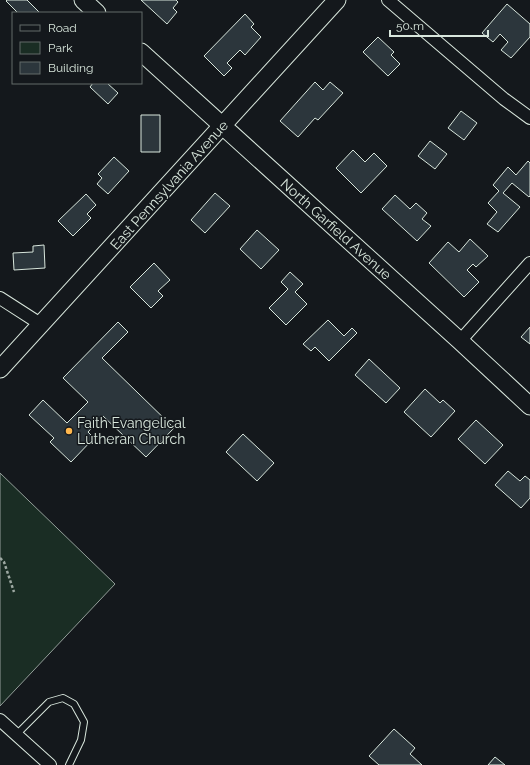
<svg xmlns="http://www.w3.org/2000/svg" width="530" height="765" font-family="Raleway,sans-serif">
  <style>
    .green { fill: #1a2d24; stroke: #939e99 }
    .building { fill: #2c363c; stroke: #d8e6dc }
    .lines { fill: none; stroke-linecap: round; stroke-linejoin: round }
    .lane-casing { stroke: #d8e6dc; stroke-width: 8 }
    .street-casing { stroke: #d8e6dc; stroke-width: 14 }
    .secondary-casing { stroke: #d8e6dc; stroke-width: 19 }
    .path { stroke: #9da8a2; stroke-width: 2.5; stroke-dasharray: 3 2; stroke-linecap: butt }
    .lane { stroke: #14181c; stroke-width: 6 }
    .street { stroke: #14181c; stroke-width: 12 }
    .secondary { stroke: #14181c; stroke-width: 17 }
    .poi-dot { fill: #ffb74d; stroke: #14181c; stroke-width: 1.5 }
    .labels { text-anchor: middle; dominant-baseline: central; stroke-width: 3; stroke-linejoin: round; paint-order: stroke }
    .street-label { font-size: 14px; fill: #d8e6dc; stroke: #14181c }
    .poi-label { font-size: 14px; fill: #d8e6dc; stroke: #14181c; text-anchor: start }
  </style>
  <rect width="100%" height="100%" fill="#14181c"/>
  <!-- green -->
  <path class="green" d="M0 473 115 584 0 706Z"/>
  <!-- building -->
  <path class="building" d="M7 0H27L40 13H18L6 1Z
    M141 0H176L178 2 173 8 177 12 167 24Z
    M507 4 530 24V37L511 58 501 50 508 42 500 34 493 42 482 33Z
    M245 14 254 24 251 27 261 37 245 55 240 50 227 63 232 68 224 76 204 56Z
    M378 37 394 52 391 55 400 64 388 76 363 52Z
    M315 82 323 90 330 82 343 93 318 120 315 118 298 137 280 121Z
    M93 83H107L118 93 108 104 90 87Z
    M461 111 477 123 464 140 448 128Z
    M141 115H160V152H141Z
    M430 141 447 154 435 169 418 156Z
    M353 150 365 162 374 153 387 166 361 193 336 168Z
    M114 157 129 171 108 194 97 184 102 178 98 174Z
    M528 161 530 163V196L529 197 512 183 503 193 520 207 498 232 487 224 497 212 488 203 499 191 493 185 508 167 516 175Z
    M215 193 230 206 205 233 191 220Z
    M86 194 96 205 87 214 91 218 73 236 58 221Z
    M395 195 410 209 416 203 427 213 422 219 431 226 417 241 382 209Z
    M257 230 279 250 261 269 240 249Z
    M470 239 488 256 476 267 473 264 467 270 479 282 464 297 429 263 448 242 459 252Z
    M44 245 45 268 14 270 13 253 33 252V246Z
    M154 263 170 280 158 291 163 296 151 308 130 287Z
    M290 272 303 284 295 292 307 304 286 325 269 308 288 289 281 282Z
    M328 320 344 336 352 328 357 333 329 361 315 347 311 351 303 344Z
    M118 322 128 332 102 358 174 428 146 457 103 416 88 432 94 438 71 462 50 442 54 438 29 415 43 400 67 423 88 402 63 378Z
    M530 327V344L521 337Z
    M369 359 400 388 386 403 355 375Z
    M425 389 440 403 443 400 455 411 431 437 404 412Z
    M476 420 503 445 485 464 458 439Z
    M243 434 274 463 257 481 226 452Z
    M508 471 520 481 525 476 530 480V498L521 508 495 485Z
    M394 729 415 748 410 754 422 765H379L369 756Z
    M495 757 505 765H488Z"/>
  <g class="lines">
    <!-- lane casing -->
    <g class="lane-casing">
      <path id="lane" d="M16 735 49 702 63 698 74 704 84 722 81 740 69 765"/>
    </g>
    <!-- street casing -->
    <g class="street-casing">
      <path id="street" d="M388 0 504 99 530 118
        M0 298 42 325
        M460 341 530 263
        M0 720 50 765"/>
    </g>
    <!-- secondary casing -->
    <g class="secondary-casing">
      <path id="secondary" d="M83 0 97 13
        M141 52 460 341 530 406
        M0 369 337 0"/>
    </g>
    <!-- path -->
    <path class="path" d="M0 558 4 562 14 592"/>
    <!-- lane -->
    <use href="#lane" class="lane"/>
    <!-- street -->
    <use href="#street" class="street"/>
    <!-- secondary -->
    <use href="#secondary" class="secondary"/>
  </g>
  <!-- markers -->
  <circle class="poi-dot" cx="69" cy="431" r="4"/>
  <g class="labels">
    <!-- street labels -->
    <g class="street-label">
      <text transform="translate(169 185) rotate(-48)">East Pennsylvania Avenue</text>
      <text transform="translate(336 229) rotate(42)">North Garfield Avenue</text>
    </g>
    <!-- poi labels -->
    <g class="poi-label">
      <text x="77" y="423">Faith Evangelical<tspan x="77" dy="16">Lutheran Church</tspan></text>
    </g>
  </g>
  <!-- legend -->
  <rect x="12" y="12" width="130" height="72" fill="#14181c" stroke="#626a69"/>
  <rect x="20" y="25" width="20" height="6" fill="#14181c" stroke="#626a69"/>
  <text x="48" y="32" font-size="12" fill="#d8e6dc">Road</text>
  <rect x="20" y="42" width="20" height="12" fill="#1a2d24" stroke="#626a69"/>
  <text x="48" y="52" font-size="12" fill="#d8e6dc">Park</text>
  <rect x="20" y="62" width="20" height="12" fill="#2c363c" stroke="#626a69"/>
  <text x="48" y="72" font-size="12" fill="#d8e6dc">Building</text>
  <!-- scale -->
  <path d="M390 30v6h98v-6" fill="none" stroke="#d8e6dc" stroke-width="2"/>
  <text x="396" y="30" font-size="12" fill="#d8e6dc" stroke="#14181c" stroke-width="3" paint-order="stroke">50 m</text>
</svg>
